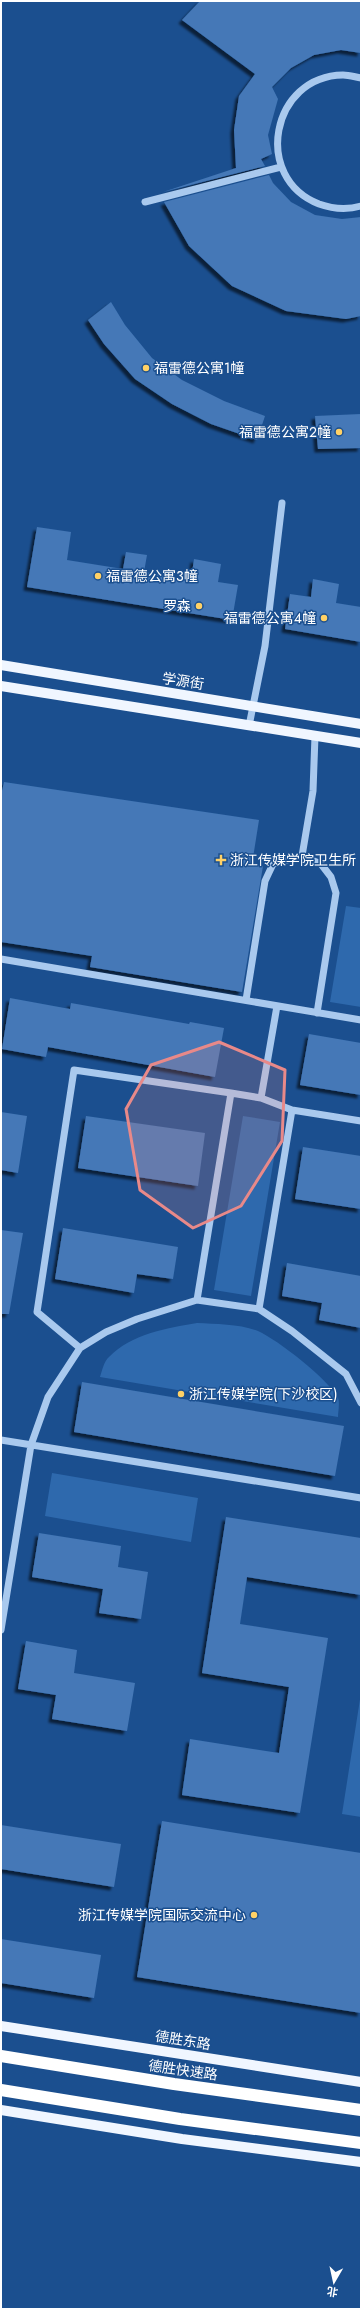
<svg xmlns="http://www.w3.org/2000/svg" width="362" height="2310" font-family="Jost,'Noto Sans SC',sans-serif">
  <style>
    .green { fill: #2e69ad }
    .building { fill: #4478b7; filter: url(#shadow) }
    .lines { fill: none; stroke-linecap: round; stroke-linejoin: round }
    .minor { stroke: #a9c9ee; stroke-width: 7 }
    .major { stroke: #f0f6ff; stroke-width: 10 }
    .highway { stroke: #fff; stroke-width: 12 }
    .marked { fill: #e88989; fill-opacity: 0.2; stroke: #e88989; stroke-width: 3; stroke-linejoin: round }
    .poi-dot { fill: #ffd166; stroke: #1b4f8f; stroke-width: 1.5 }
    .labels { text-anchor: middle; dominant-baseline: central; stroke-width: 3; stroke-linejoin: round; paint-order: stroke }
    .poi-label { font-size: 14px; fill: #fff; stroke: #1b4f8f; text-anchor: start }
    .street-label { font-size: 14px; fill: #fff; stroke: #1b4f8f }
  </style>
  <defs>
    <filter id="shadow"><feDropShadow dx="-3.5" dy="3.5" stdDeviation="1" flood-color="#0009"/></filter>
  </defs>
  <rect width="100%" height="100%" fill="#1b4f8f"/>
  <!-- green -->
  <path class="green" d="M346 906 361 908V1007L330 1002Z
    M243 1116 280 1122 251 1296 214 1290Z
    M197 1323C216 1324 240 1324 258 1331 278 1340 328 1379 338 1398 340 1403 338 1412 338 1417L100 1377C102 1371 104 1361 109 1357 131 1334 167 1328 197 1323Z
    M52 1473 198 1498 191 1542 45 1516Z
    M361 1693V1817L342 1814Z"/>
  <!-- building -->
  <path class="building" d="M200 1H361V53L341 50 314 55 291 68 272 87 278 99 268 135 272 154 261 159 265 166 163 192 236 168 234 130 239 96 255 74 182 20Z
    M269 175 273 183 291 202 315 215 342 219 361 217V316L346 319 286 311 232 286 189 246 164 202Z
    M111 302 125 325 152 358 182 380 224 401 265 416 257 440 211 424 172 404 135 379 104 344 88 320Z
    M361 414V448L318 449 315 416Z
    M37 527 71 532 67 560 123 569 126 552 147 555 144 572 191 580 194 559 221 564 218 582 238 585 232 620 27 587Z
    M313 579 339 584 336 603 361 607V642L285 629 290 594 311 597Z
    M4 782 259 820 252 864 263 866 242 992 90 967 92 956 1 942V795Z
    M10 998 70 1009 71 1003 189 1024 190 1022 224 1028 215 1077 48 1047 46 1057 2 1049Z
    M309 1034 361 1043V1095L300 1085Z
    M1 1112 27 1116 18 1173 1 1170Z
    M86 1116 205 1133 198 1186 78 1168Z
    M303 1147 361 1156V1209L295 1199Z
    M63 1228 178 1247 173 1279 137 1274 134 1293 55 1279Z
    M1 1230 23 1233 9 1314H1Z
    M287 1263 361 1276V1328L319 1320 322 1303 282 1296Z
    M82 1382 344 1426 335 1476 74 1432Z
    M226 1517 361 1538V1595L247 1577 240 1624 328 1638 300 1813 182 1795 190 1739 279 1753 289 1687 202 1673Z
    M39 1533 121 1546 118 1567 148 1572 141 1619 99 1613 103 1589 32 1577Z
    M26 1641 77 1650 74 1673 135 1683 127 1731 52 1719 56 1695 18 1689Z
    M162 1821 361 1853V2013L137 1977Z
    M1 1825 121 1844 114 1887 1 1869Z
    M1 1939 101 1955 94 1998 1 1983Z"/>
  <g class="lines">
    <!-- minor -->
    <path class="minor" d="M361 78C355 77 349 75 343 75 271 76 252 178 319 204 333 209 347 210 361 206
      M145 202 281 167
      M249 726 265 646 282 503
      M302 856 313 791 315 736
      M1 959 361 1020
      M246 1000 265 881 273 864 302 856 321 864 331 877 336 893 317 1013
      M261 1098 277 1006
      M292 1110 361 1121
      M197 1300 231 1093 261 1098 292 1110 259 1309
      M80 1348 37 1312 74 1070 231 1093
      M1 1440 361 1498
      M1 1630 31 1445 48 1397 80 1348 106 1332 137 1319 197 1300 259 1309 292 1331 346 1374 361 1403"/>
    <!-- major -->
    <path class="major" d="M1 665 361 724
      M1 686 361 743
      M1 2026 361 2082
      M1 2110 182 2139 361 2162"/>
    <!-- highway -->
    <path class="highway" d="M1 2056 174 2084 361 2110
      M1 2090 180 2119 361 2143"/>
  </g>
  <!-- marked area -->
  <path class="marked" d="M219 1042 285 1070 282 1141 241 1206 193 1228 140 1190 126 1109 151 1065Z"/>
  <!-- markers -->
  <g class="poi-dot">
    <circle cx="146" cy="368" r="4"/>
    <circle cx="339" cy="432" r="4"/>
    <circle cx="98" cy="576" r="4"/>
    <circle cx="199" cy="606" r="4"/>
    <circle cx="324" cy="618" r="4"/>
    <path d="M219 854h4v4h4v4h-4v4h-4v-4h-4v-4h4z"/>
    <circle cx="181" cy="1394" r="4"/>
    <circle cx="254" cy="1915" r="4"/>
  </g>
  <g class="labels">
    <!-- poi labels -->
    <g class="poi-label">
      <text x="154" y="368">福雷德公寓1幢</text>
      <text x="331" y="432" text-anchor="end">福雷德公寓2幢</text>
      <text x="106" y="576">福雷德公寓3幢</text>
      <text x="191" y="606" text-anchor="end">罗森</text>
      <text x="316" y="618" text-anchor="end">福雷德公寓4幢</text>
      <text x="230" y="860">浙江传媒学院卫生所</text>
      <text x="189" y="1394">浙江传媒学院(下沙校区)</text>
      <text x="246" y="1915" text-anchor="end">浙江传媒学院国际交流中心</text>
    </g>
    <!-- street labels -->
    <g class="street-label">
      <text transform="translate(183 681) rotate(9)">学源街</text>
      <text transform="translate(183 2040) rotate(9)">德胜东路</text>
      <text transform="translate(183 2070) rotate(8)">德胜快速路</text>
    </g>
  </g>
  <!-- border -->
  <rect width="362" height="2310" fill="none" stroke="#ffffff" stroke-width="4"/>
  <!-- north arrow -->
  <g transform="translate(334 2282) rotate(189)" stroke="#1b4f8f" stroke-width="3" paint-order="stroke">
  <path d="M0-3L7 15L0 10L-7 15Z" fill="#ffffff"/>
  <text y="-6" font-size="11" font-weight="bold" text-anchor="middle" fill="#ffffff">北</text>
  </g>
</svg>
